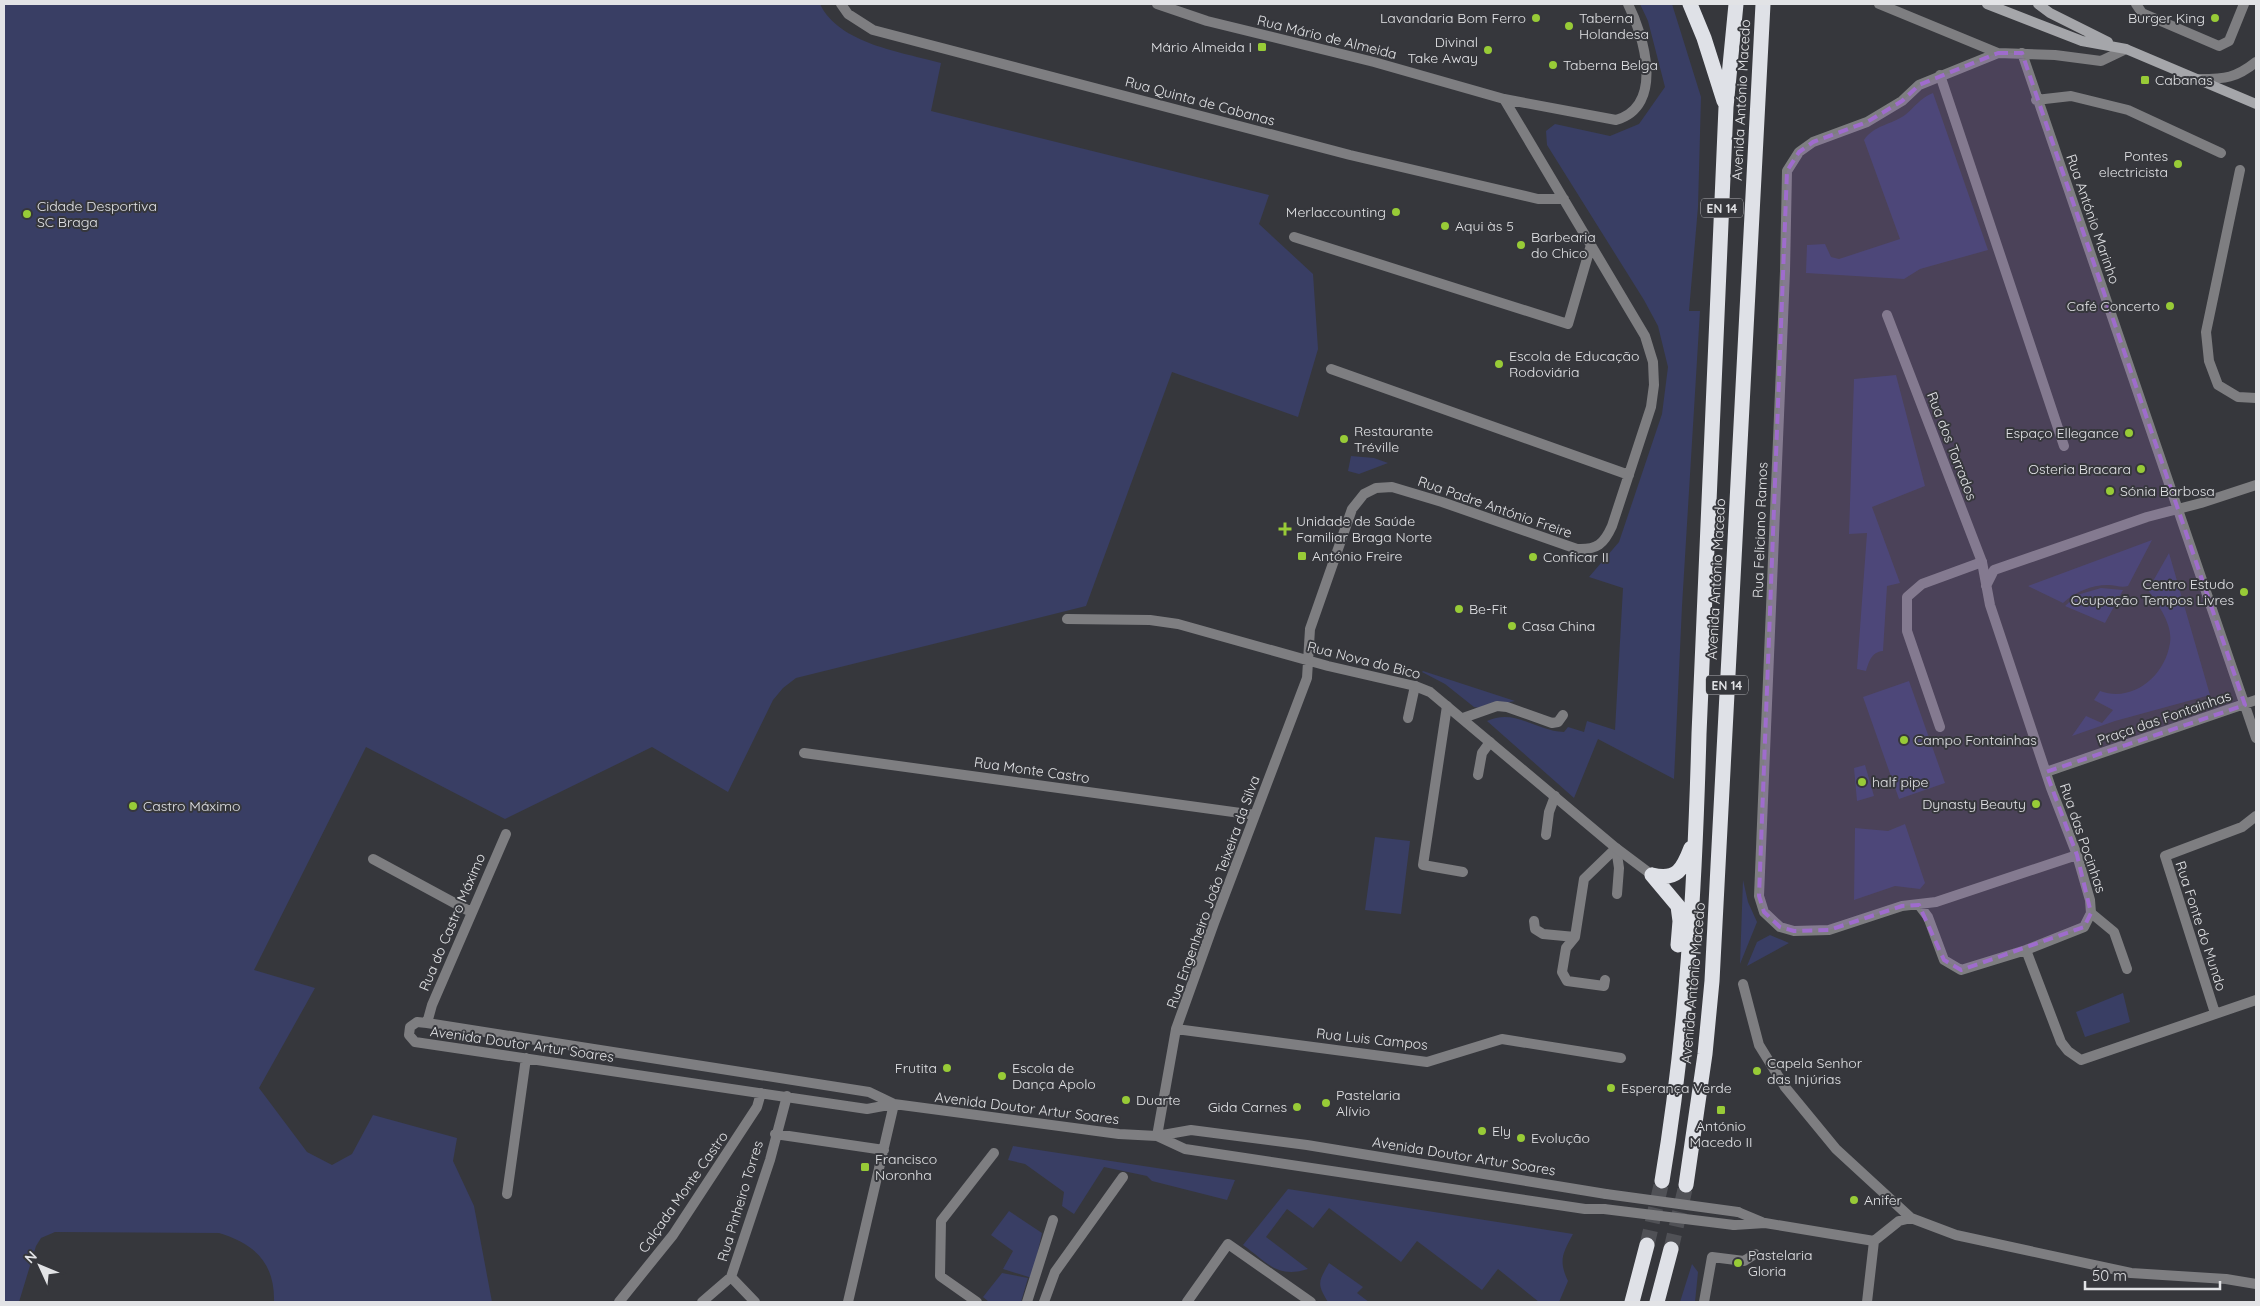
<svg xmlns="http://www.w3.org/2000/svg" width="2260" height="1306" font-family="Quicksand,sans-serif">
  <style>
    .green { fill: #393e64 }
    .lines { fill: none; stroke-linecap: round; stroke-linejoin: round }
    .highway-tunnel { stroke: #505156; stroke-width: 15; stroke-dasharray: 15 8; stroke-linecap: butt }
    .lane { stroke: #7e7e81; stroke-width: 10 }
    .street { stroke: #7e7e81; stroke-width: 10 }
    .secondary { stroke: #a5a6aa; stroke-width: 10 }
    .highway { stroke: #dfe1e7; stroke-width: 15 }
    .street-bridge { stroke: #7e7e81; stroke-width: 10 }
    .marked { fill: #9f6ccd; fill-opacity: 0.2; stroke: #9f6ccd; stroke-width: 4; stroke-dasharray: 10 6; stroke-linejoin: round }
    .poi-dot { fill: #98cb37; stroke: #36373c; stroke-width: 2 }
    .labels { text-anchor: middle; dominant-baseline: central; stroke-width: 4; stroke-linejoin: round; paint-order: stroke }
    .shield { fill: #36373c; stroke: #aeafb3; stroke-width: 1 }
    .shield-label { font-size: 12px; font-weight: bold; fill: #e2e3e6 }
    .poi-label { font-size: 14px; fill: #e2e3e6; stroke: #36373c; text-anchor: start }
    .street-label { font-size: 14px; fill: #e2e3e6; stroke: #36373c }
  </style>
  <rect width="100%" height="100%" fill="#36373c"/>
  <!-- green -->
  <path class="green" d="M4 4H820C839 44 902 52 941 63L931 111 1269 195 1259 224 1313 274 1318 349 1298 417 1172 372 1086 606 796 678 783 688 773 700 728 792 652 747 505 819 366 747 254 970 315 988 259 1088 307 1152 332 1165 352 1154 373 1115 457 1138 453 1161 474 1206 492 1302H274C275 1263 255 1244 219 1233L55 1232 41 1238 36 1246 19 1302H4Z
    M1640 4H1672L1701 97 1698 207 1689 311H1700L1682 606 1674 779 1598 739 1574 798 1487 721C1515 708 1536 731 1564 732L1568 727 1584 732 1587 721 1615 730 1623 588 1629 590 1589 577 1619 542 1662 414 1668 367 1658 326 1644 300 1547 145 1546 131 1555 124 1610 136 1639 124 1665 87 1648 21Z
    M1933 93 1988 250 1920 269 1904 279 1806 273 1807 245 1825 244 1831 257 1839 259 1900 239 1864 140C1874 125 1891 125 1905 115 1915 107 1920 98 1933 93Z
    M1896 375 1925 486 1872 507 1900 583 1887 586 1883 651C1871 652 1869 662 1866 671L1857 669 1867 533 1849 534 1854 379Z
    M1351 456 1374 458 1388 463 1359 474 1348 471Z
    M2152 540 2128 586C2121 588 2115 585 2108 585 2091 585 2075 592 2063 603L2028 586Z
    M2169 553 2210 695 2115 721 2072 736 2086 716 2102 723 2113 710 2094 700 2100 691C2133 703 2165 676 2170 643 2173 624 2158 605 2148 590Z
    M2101 588 2123 590 2105 623 2065 606 2077 595Z
    M1423 671 1515 701 1479 708 1474 707 1445 684 1422 672Z
    M1909 681 1945 783 1899 799 1863 697Z
    M1865 765 1874 796 1857 801 1854 768Z
    M1905 824 1925 883 1920 889 1895 886 1854 900 1855 828 1888 831Z
    M1375 837 1410 841 1401 914 1365 910Z
    M1743 880 1748 902 1757 922 1740 964Z
    M1770 935 1789 943 1747 966 1757 942Z
    M2123 993 2130 1022 2085 1037 2076 1012Z
    M1013 1146 1235 1180 1227 1200 1152 1181 1147 1176 1104 1167 1074 1214 1062 1206 1064 1192 1025 1164 1008 1160Z
    M1288 1189 1573 1234C1563 1253 1558 1260 1568 1281L1559 1302H1539L1498 1269 1482 1290 1417 1241 1401 1262 1329 1208 1313 1228 1287 1209 1266 1237 1308 1269C1277 1279 1267 1262 1243 1245Z
    M1009 1211 1042 1233 1032 1278 1003 1269 1013 1251 991 1235Z
    M1329 1263 1363 1287 1357 1293 1369 1302H1328C1316 1283 1319 1281 1329 1263Z
    M1692 1264 1698 1272 1695 1302H1680Z
    M1002 1273 1028 1278 1021 1302H989L983 1297Z"/>
  <g class="lines">
    <!-- highway-tunnel -->
    <path class="highway-tunnel" d="M1647 1245 1662 1181
      M1671 1249 1686 1185"/>
    <!-- lane -->
    <path class="lane" d="M2136 4 2142 13 2219 46 2229 41 2244 4
      M1940 75 2064 446
      M1447 706 1423 865 1463 872
      M1408 718 1415 686
      M1463 718 1497 706 1507 707 1552 723 1558 722 1563 715
      M1940 727 1907 631V597L1922 584 1982 562
      M1478 775 1482 753 1490 742
      M1546 835 1549 812 1555 796
      M1616 848 1619 868 1617 894
      M2091 913 2114 932 2127 969
      M1534 921 1535 929 1543 934 1575 937
      M1605 980 1604 986 1567 981 1562 972 1566 948 1575 937 1584 879 1616 848
      M1027 1302 1053 1220"/>
    <!-- street -->
    <path class="street" d="M841 4 848 14 873 30 1350 155 1538 199H1564
      M1157 4 1207 21 1374 62 1504 99 1616 120C1665 106 1644 36 1628 4
      M1879 4 1998 53
      M2022 53 2256 738
      M2200 79C2225 79 2236 78 2256 62
      M2036 100 2071 96 2128 110 2221 153
      M2240 170 2206 332 2209 361 2218 385 2238 397 2256 398
      M1294 237 1568 324 1591 245
      M1887 315 1982 562 1990 605 2051 788 2077 855 2090 900 2091 913 2084 927 2026 950 1961 970 1944 960 1928 917 1919 905
      M1331 369 1629 475
      M1986 586 1994 570 2147 517 2201 503 2256 485
      M1067 619 1150 620 1178 624 1328 666 1415 686 1430 692 1616 848 1652 875
      M804 753 1255 815
      M2046 772 2256 700
      M2077 855 1936 902 1902 906 1829 930 1794 931 1780 927 1764 912 1759 896 1785 271 1787 171 1799 152 1813 142 1867 122 1902 101 1919 85 1998 53 2055 55 2101 61 2126 49
      M373 859 471 912
      M2026 950 2061 1042 2068 1051 2081 1060 2256 1000
      M1743 984 1759 1045 1785 1087 1836 1149 1911 1218 1956 1235 2131 1273 2226 1279 2256 1284
      M2215 1013 2165 856 2242 827 2256 816
      M427 1023 432 1005 506 834
      M1176 1029 1427 1062 1502 1039 1621 1058
      M894 1104 869 1092 427 1023 417 1022 410 1027 409 1035 415 1042 867 1109 894 1104 1119 1134 1157 1136 1191 1130 1307 1145 1606 1194
      M775 1134 884 1150
      M1157 1136 1176 1029 1214 923 1307 678 1310 629 1352 509 1364 494 1376 488 1392 487 1442 502 1577 549C1597 550 1604 544 1612 526L1651 407 1654 385 1653 362 1645 336 1504 99
      M1157 1136 1185 1149 1585 1209H1604
      M507 1194 526 1058
      M1738 1212 1762 1222
      M1734 1225 1765 1223 1874 1241 1899 1221 1911 1218
      M731 1277 755 1302
      M619 1302 673 1235 757 1107 761 1093
      M702 1302 731 1277 770 1160 787 1096
      M848 1302 894 1104
      M977 1302 940 1276 941 1221 994 1153
      M1044 1302 1055 1272 1123 1177
      M1187 1302 1228 1244 1311 1302
      M1704 1302 1712 1257 1744 1261 1755 1254
      M1867 1302 1874 1241"/>
    <!-- secondary -->
    <path class="secondary" d="M1987 4 2082 41 2126 49 2256 104
      M2038 4 2050 13 2108 42"/>
    <!-- highway -->
    <path class="highway" d="M1690 4 1704 38 1724 101
      M1652 875 1678 906 1680 921 1678 945
      M1652 875C1677 881 1683 869 1691 848
      M1662 1181C1687 1033 1695 883 1699 734L1726 107 1736 4
      M1686 1185 1705 1054 1712 981 1763 4
      M1632 1302 1647 1245
      M1657 1302 1671 1249"/>
    <!-- street-bridge -->
    <path class="street-bridge" d="M1606 1194 1738 1212
      M1604 1209 1734 1225"/>
  </g>
  <!-- marked area -->
  <path class="marked" d="M1998 53H2022L2245 705 2046 772 2077 855 2091 913 2084 927 1961 970 1944 960 1919 905 1902 906 1829 930 1794 931 1780 927 1764 912 1759 896 1787 171 1799 152 1813 142 1867 122 1902 101 1919 85Z"/>
  <!-- markers -->
  <g class="poi-dot">
    <circle cx="1536" cy="18" r="5"/>
    <circle cx="2215" cy="18" r="5"/>
    <circle cx="1569" cy="26" r="5"/>
    <rect x="1257" y="42" width="10" height="10" rx="2.5"/>
    <circle cx="1488" cy="50" r="5"/>
    <circle cx="1553" cy="65" r="5"/>
    <rect x="2140" y="75" width="10" height="10" rx="2.5"/>
    <circle cx="2178" cy="164" r="5"/>
    <circle cx="1396" cy="212" r="5"/>
    <circle cx="27" cy="214" r="5"/>
    <circle cx="1445" cy="226" r="5"/>
    <circle cx="1521" cy="245" r="5"/>
    <circle cx="2170" cy="306" r="5"/>
    <circle cx="1499" cy="364" r="5"/>
    <circle cx="2129" cy="433" r="5"/>
    <circle cx="1344" cy="439" r="5"/>
    <circle cx="2141" cy="469" r="5"/>
    <circle cx="2110" cy="491" r="5"/>
    <path d="M1282.5 521.5h5v5h5v5h-5v5h-5v-5h-5v-5h5z"/>
    <rect x="1297" y="551" width="10" height="10" rx="2.5"/>
    <circle cx="1533" cy="557" r="5"/>
    <circle cx="2244" cy="592" r="5"/>
    <circle cx="1459" cy="609" r="5"/>
    <circle cx="1512" cy="626" r="5"/>
    <circle cx="1904" cy="740" r="5"/>
    <circle cx="1862" cy="782" r="5"/>
    <circle cx="2036" cy="804" r="5"/>
    <circle cx="133" cy="806" r="5"/>
    <circle cx="947" cy="1068" r="5"/>
    <circle cx="1757" cy="1071" r="5"/>
    <circle cx="1002" cy="1076" r="5"/>
    <circle cx="1611" cy="1088" r="5"/>
    <circle cx="1126" cy="1100" r="5"/>
    <circle cx="1326" cy="1103" r="5"/>
    <circle cx="1297" cy="1107" r="5"/>
    <rect x="1716" y="1105" width="10" height="10" rx="2.5"/>
    <circle cx="1482" cy="1131" r="5"/>
    <circle cx="1521" cy="1138" r="5"/>
    <rect x="860" y="1162" width="10" height="10" rx="2.5"/>
    <circle cx="1854" cy="1200" r="5"/>
    <circle cx="1738" cy="1263" r="5"/>
  </g>
  <g class="labels">
    <!-- shield labels -->
    <g class="shield">
      <rect x="1701" y="198.5" width="42" height="19" rx="4"/>
      <rect x="1706" y="675.5" width="42" height="19" rx="4"/>
    </g>
    <g class="shield-label">
      <text x="1722" y="208">EN 14</text>
      <text x="1727" y="685">EN 14</text>
    </g>
    <!-- poi labels -->
    <g class="poi-label">
      <text x="1526" y="18" text-anchor="end">Lavandaria Bom Ferro</text>
      <text x="1579" y="18">Taberna<tspan x="1579" dy="16">Holandesa</tspan></text>
      <text x="2205" y="18" text-anchor="end">Burger King</text>
      <text x="1478" y="42" text-anchor="end">Divinal<tspan x="1478" dy="16">Take Away</tspan></text>
      <text x="1252" y="47" text-anchor="end">Mário Almeida I</text>
      <text x="1563" y="65">Taberna Belga</text>
      <text x="2155" y="80">Cabanas</text>
      <text x="2168" y="156" text-anchor="end">Pontes<tspan x="2168" dy="16">electricista</tspan></text>
      <text x="37" y="206">Cidade Desportiva<tspan x="37" dy="16">SC Braga</tspan></text>
      <text x="1386" y="212" text-anchor="end">Merlaccounting</text>
      <text x="1455" y="226">Aqui às 5</text>
      <text x="1531" y="237">Barbearia<tspan x="1531" dy="16">do Chico</tspan></text>
      <text x="2160" y="306" text-anchor="end">Café Concerto</text>
      <text x="1509" y="356">Escola de Educação<tspan x="1509" dy="16">Rodoviária</tspan></text>
      <text x="1354" y="431">Restaurante<tspan x="1354" dy="16">Tréville</tspan></text>
      <text x="2119" y="433" text-anchor="end">Espaço Ellegance</text>
      <text x="2131" y="469" text-anchor="end">Osteria Bracara</text>
      <text x="2120" y="491">Sónia Barbosa</text>
      <text x="1296" y="521">Unidade de Saúde<tspan x="1296" dy="16">Familiar Braga Norte</tspan></text>
      <text x="1312" y="556">António Freire</text>
      <text x="1543" y="557">Conficar II</text>
      <text x="2234" y="584" text-anchor="end">Centro Estudo<tspan x="2234" dy="16">Ocupação Tempos Livres</tspan></text>
      <text x="1469" y="609">Be-Fit</text>
      <text x="1522" y="626">Casa China</text>
      <text x="1914" y="740">Campo Fontainhas</text>
      <text x="1872" y="782">half pipe</text>
      <text x="2026" y="804" text-anchor="end">Dynasty Beauty</text>
      <text x="143" y="806">Castro Máximo</text>
      <text x="1767" y="1063">Capela Senhor<tspan x="1767" dy="16">das Injúrias</tspan></text>
      <text x="937" y="1068" text-anchor="end">Frutita</text>
      <text x="1012" y="1068">Escola de<tspan x="1012" dy="16">Dança Apolo</tspan></text>
      <text x="1621" y="1088">Esperança Verde</text>
      <text x="1336" y="1095">Pastelaria<tspan x="1336" dy="16">Alívio</tspan></text>
      <text x="1136" y="1100">Duarte</text>
      <text x="1287" y="1107" text-anchor="end">Gida Carnes</text>
      <text x="1721" y="1126" text-anchor="middle">António<tspan x="1721" dy="16">Macedo II</tspan></text>
      <text x="1492" y="1131">Ely</text>
      <text x="1531" y="1138">Evolução</text>
      <text x="875" y="1159">Francisco<tspan x="875" dy="16">Noronha</tspan></text>
      <text x="1864" y="1200">Anifer</text>
      <text x="1748" y="1255">Pastelaria<tspan x="1748" dy="16">Gloria</tspan></text>
    </g>
    <!-- street labels -->
    <g class="street-label">
      <text transform="translate(1327 37) rotate(14)">Rua Mário de Almeida</text>
      <text transform="translate(1741 100) rotate(-87)">Avenida António Macedo</text>
      <text transform="translate(1200 101) rotate(15)">Rua Quinta de Cabanas</text>
      <text transform="translate(2093 219) rotate(71)">Rua António Marinho</text>
      <text transform="translate(1952 446) rotate(69)">Rua dos Torrados</text>
      <text transform="translate(1495 507) rotate(19)">Rua Padre António Freire</text>
      <text transform="translate(1760 530) rotate(-88)">Rua Feliciano Ramos</text>
      <text transform="translate(1716 579) rotate(-87)">Avenida António Macedo</text>
      <text transform="translate(1364 660) rotate(14)">Rua Nova do Bico</text>
      <text transform="translate(2164 718) rotate(-19)">Praça das Fontainhas</text>
      <text transform="translate(1032 770) rotate(8)">Rua Monte Castro</text>
      <text transform="translate(2083 838) rotate(71)">Rua das Pocinhas</text>
      <text transform="translate(1213 892) rotate(-70)">Rua Engenheiro João Teixeira da Silva</text>
      <text transform="translate(452 922) rotate(-67)">Rua do Castro Máximo</text>
      <text transform="translate(2201 926) rotate(72)">Rua Fonte do Mundo</text>
      <text transform="translate(1693 983) rotate(-85)">Avenida António Macedo</text>
      <text transform="translate(1372 1039) rotate(6)">Rua Luis Campos</text>
      <text transform="translate(522 1044) rotate(8)">Avenida Doutor Artur Soares</text>
      <text transform="translate(1027 1108) rotate(7)">Avenida Doutor Artur Soares</text>
      <text transform="translate(1464 1156) rotate(9)">Avenida Doutor Artur Soares</text>
      <text transform="translate(683 1192) rotate(-55)">Calçada Monte Castro</text>
      <text transform="translate(740 1201) rotate(-73)">Rua Pinheiro Torres</text>
    </g>
  </g>
  <!-- border -->
  <rect width="2260" height="1306" fill="none" stroke="#e2e3e6" stroke-width="10"/>
  <!-- north arrow -->
  <g transform="translate(40 1266) rotate(314)" stroke="#36373c" stroke-width="4" paint-order="stroke">
  <path d="M0-4L9 19L0 12L-9 19Z" fill="#e2e3e6"/>
  <text y="-8" font-size="14" font-weight="bold" text-anchor="middle" fill="#e2e3e6">N</text>
  </g>
  <!-- scale -->
  <path d="M2085 1281v8h135v-8" fill="none" stroke="#e2e3e6" stroke-width="2.5"/>
  <text x="2092" y="1281" font-size="15" fill="#e2e3e6" stroke="#36373c" stroke-width="4" paint-order="stroke">50 m</text>
</svg>
